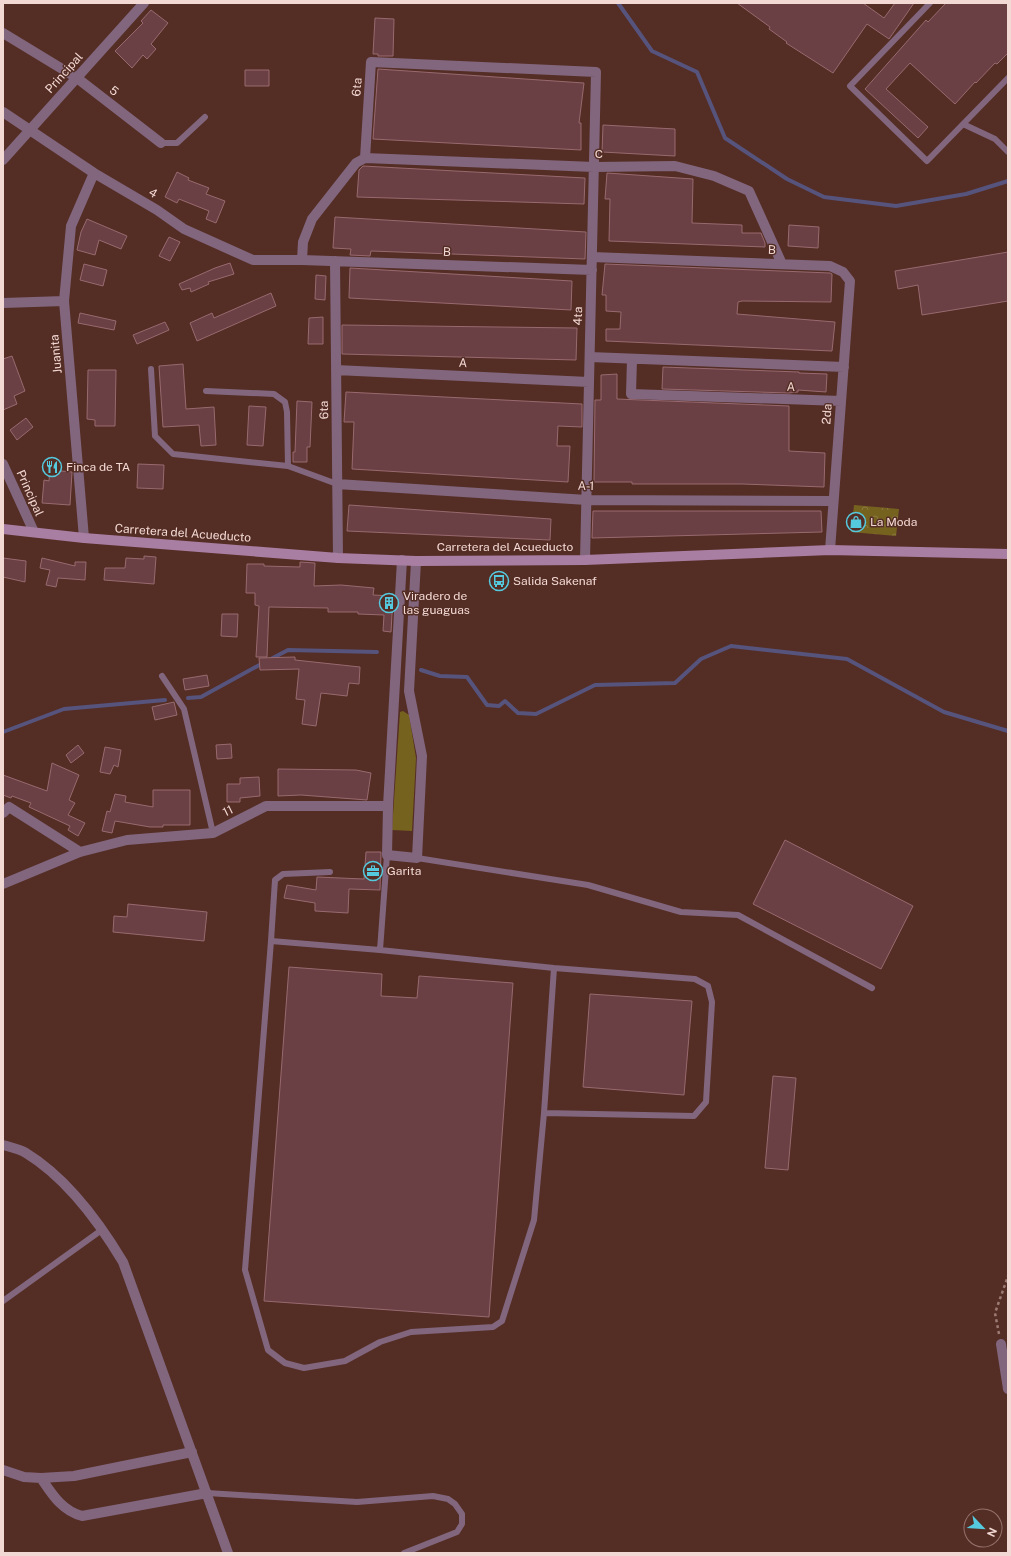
<svg xmlns="http://www.w3.org/2000/svg" width="1011" height="1556" font-family="'Public Sans',sans-serif">
  <style>
    .green { fill: #76621f }
    .park { fill: url(#park-crowns) }
    .lines { fill: none; stroke-linecap: round; stroke-linejoin: round }
    .stream { stroke: #56537c; stroke-width: 4 }
    .building { fill: #6a4045; stroke: #986a6f }
    .path { stroke: #9c7b74; stroke-width: 2.5; stroke-dasharray: 3 3; stroke-linecap: butt }
    .lane { stroke: #82667d; stroke-width: 6 }
    .street { stroke: #82667d; stroke-width: 10 }
    .secondary { stroke: #a97ea3; stroke-width: 10 }
    .labels { text-anchor: middle; dominant-baseline: central; stroke-width: 3; stroke-linejoin: round; paint-order: stroke }
    .street-label { font-size: 12px; fill: #f3d9d4; stroke: #542d25 }
    .poi-label { font-size: 12px; fill: #f3d9d4; stroke: #542d25; text-anchor: start }
  </style>
  <defs>
    <pattern id="park-crowns" width="20" height="18" patternUnits="userSpaceOnUse"><rect width="20" height="18" fill="#76621f"/><path d="M2 6a3 3 0 1 1 6 0M12 15a3 3 0 1 1 6 0" fill="none" stroke="#8a783f"/></pattern>
  </defs>
  <rect width="100%" height="100%" fill="#542d25"/>
  <!-- green -->
  <path class="green" d="M403 711 409 715 416 758 412 831 392 830 400 712Z"/>
  <!-- park -->
  <path class="park" d="M854 505 899 509 896 536 851 532Z"/>
  <g class="lines">
    <!-- stream -->
    <path class="stream" d="M618 3 652 51 697 72 725 138 787 179 824 197 896 206 966 194 1008 181
      M269 660 288 650 377 652
      M421 670 440 676 467 677 487 705 499 706 505 701 518 713 536 714 595 685 675 683 701 659 731 646 847 659 944 712 1008 731
      M188 698 201 697 263 663
      M3 732 64 709 165 700"/>
  </g>
  <!-- building -->
  <path class="building" d="M737 3H863L884 18 895 3H914L889 39 867 24 833 73 786 43 787 42 769 29 770 27Z
    M946 3H1008V53L997 64 995 63 976 83 975 82 955 104 910 63 886 89 928 127 918 138 865 89 926 20 928 22Z
    M151 10 168 23 151 44 156 49 147 59 143 55 132 68 115 51 143 23 141 21Z
    M375 18 394 19 393 56H378V54H373Z
    M378 69 584 83 579 123H581V150L373 139Z
    M245 70H269V86H245Z
    M603 125 675 129V156L602 152Z
    M363 166 585 178 584 204 357 197 359 170Z
    M177 172 189 178 188 180 209 188 206 194 225 201 216 223 206 219 209 211 179 199 177 203 165 197Z
    M607 173 693 179 692 223 742 225V233H761L765 243V247L609 241 610 199H605Z
    M335 217 586 232 585 259 371 251 370 256 350 255 351 249 333 248Z
    M87 219 127 236 121 249 99 240 95 255 77 250 81 232Z
    M789 225 819 227 818 248 788 246Z
    M169 237 180 242 170 261 159 256Z
    M1008 252V301L922 315 918 285 898 289 895 271Z
    M230 263 234 274 208 282 209 284 191 292 190 288 182 290 179 284 215 268Z
    M84 264 107 270 103 286 80 280Z
    M605 264 830 273 832 274 831 302 742 301 738 302 737 314 835 322 832 351 606 341V329H620L621 312 606 311V295H602Z
    M350 268 572 281 571 310 349 298Z
    M316 275 326 276 325 300 315 299Z
    M271 293 276 306 197 341 190 323 212 313 214 318Z
    M80 313 116 321 114 330 78 323Z
    M323 317V344H308L309 318Z
    M165 322 169 330 137 344 133 335Z
    M342 325 577 328 576 360 342 354Z
    M12 356 25 391 14 396 17 404 3 410V359Z
    M183 364 186 409 214 407 216 445 201 446 199 425 163 427 159 366Z
    M663 367 799 372V373L827 374 826 392 798 390V392L789 393 662 389Z
    M88 370H116L115 426H95V420L87 419Z
    M617 374V399L789 406V451L825 453 824 487 742 484H632V482H594L595 400H601V375Z
    M346 392 582 404V427L558 426 557 446H570L568 482 352 469 354 422H344Z
    M297 401 312 402 310 447H307V462H293V452H295Z
    M249 406 266 407 263 446 247 445Z
    M26 418 33 427 17 440 10 430Z
    M138 464 164 465 163 489 137 488Z
    M50 470 72 472 70 505 42 503 44 480 49 481Z
    M349 505 551 519 550 540 347 531Z
    M593 511H821L822 532 592 538Z
    M144 556 156 557 154 584 104 580 105 568H125L126 558 144 559Z
    M3 558 26 561 25 582 3 577Z
    M42 558 75 566V562H86L85 580 58 578 56 587 46 585 50 570 40 568Z
    M300 562 315 563 314 586 341 585 374 588 373 595 393 596 391 632 383 631 384 615 358 614V612H328V608L269 607 267 657H256L259 606 255 605V593H246L247 564H264V566L300 567Z
    M222 614H238L237 637 221 636Z
    M295 657V660L360 667 359 684 349 683 347 696 321 693 316 726 302 724 305 700 296 699 299 669 260 670 259 658Z
    M207 675 209 686 185 690 183 679Z
    M174 702 177 715 155 720 152 707Z
    M231 744 232 758 217 759 216 745Z
    M78 745 84 753 71 763 66 755Z
    M105 747 121 750 118 767 114 765 110 774 100 772Z
    M52 763 79 775 69 800 75 803 68 815 85 823 78 836 68 830 70 826 29 807 31 803 12 796 11 798 3 795V775L47 791Z
    M278 769 356 770 371 773 367 800 301 795 278 796Z
    M259 777 260 796 240 798V802H227V784H240V778Z
    M153 790H190V825H163V827H150L115 821 112 833 102 831 107 811 110 812 115 794 126 796 125 802 153 807Z
    M785 840 913 906 881 969 753 904Z
    M366 852H381L380 890 349 889 348 913 315 911V903L284 898 287 885 316 890 317 877 364 879Z
    M128 904 207 912 204 941 113 932 114 916 127 917Z
    M289 967 382 974 381 996 417 998 419 976 513 983 489 1317 264 1301Z
    M590 994 692 1001 684 1095 583 1087Z
    M773 1076 796 1078 788 1170 765 1168Z"/>
  <g class="lines">
    <!-- path -->
    <path class="path" d="M999 1334 995 1313 1008 1276"/>
    <!-- lane -->
    <path class="lane" d="M930 3 850 86 927 161 1008 78
      M963 124 995 139 1008 152
      M161 143H177L205 117
      M151 369 155 436 173 454 288 466 337 484
      M206 391 274 394 285 402 287 412 288 466
      M162 676 184 709 213 833
      M417 858 588 885 681 912 738 915 872 988
      M271 941 275 880 283 874 330 872
      M380 950 271 941 245 1270 268 1350 285 1363 304 1368 345 1361 380 1342 411 1332 493 1327 502 1321 534 1220 544 1113 694 1116 706 1102 712 1002 708 986 695 979 554 968 380 950 387 855
      M544 1113 554 968
      M3 1301 103 1229
      M207 1493 357 1502 433 1496 448 1499 455 1504 462 1514V1524L457 1532 404 1553"/>
    <!-- street -->
    <path class="street" d="M3 33 77 78 161 143
      M3 112 94 173 157 210 184 229 253 260H302L592 270
      M365 158 594 167 675 166 714 176 749 191 782 264
      M3 160 144 3
      M592 257 830 266 843 272 850 281 830 550
      M302 260 303 242 312 219 356 163 365 158 371 62 596 72 585 560
      M335 261 338 558
      M3 303 64 301
      M590 357 844 367
      M632 359 631 394 841 401
      M336 370 589 382
      M3 464 34 532
      M337 484 587 500 833 501
      M84 538 64 301 71 226 94 173
      M402 560 388 806 387 855 417 858 422 756 409 691 416 561
      M3 813 9 807 80 852
      M3 884 80 852 127 840 213 833 266 806H388
      M3 1145C10 1147 20 1149 26 1153 67 1178 99 1222 123 1262L228 1553
      M1001 1344 1008 1389
      M3 1470 24 1477 41 1478 74 1476 192 1452
      M41 1478C52 1494 62 1511 82 1516L207 1493"/>
    <!-- secondary -->
    <path class="secondary" d="M3 529 84 538 338 558 416 561 585 560 830 550 1008 554"/>
  </g>
  <!-- icons -->
  <defs>
    <g id="restaurant-ring" transform="scale(1)"><circle r="9.5" fill="#542d25" stroke="#55cadf" stroke-width="1.5"/><path d="M-5-6h1v4h1v-4h1v4h1v-4h1v5L-1.5 .5V6h-2V.5L-5-1ZM5-6V6H3V1.5H1.5Q1.5-4 5-6Z" fill="#55cadf"/></g>
    <g id="shop-ring" transform="scale(1)"><circle r="9.5" fill="#542d25" stroke="#55cadf" stroke-width="1.5"/><path d="M-5-2.5h2.3a2.7 3.5 0 0 1 5.4 0H5L5.5 6h-11ZM-1.5-2.5h3a1.5 2.3 0 0 0-3 0Z" fill="#55cadf"/></g>
    <g id="bus-ring" transform="scale(1)"><circle r="9.5" fill="#542d25" stroke="#55cadf" stroke-width="1.5"/><path d="M-5-6H5V4H4V6H2V4H-2V6H-4V4H-5ZM-3.5-4V0h7V-4ZM-3.5 1.2v1.5H-2V1.2ZM2 1.2v1.5H3.5V1.2Z" fill="#55cadf"/></g>
    <g id="building-ring" transform="scale(1)"><circle r="9.5" fill="#542d25" stroke="#55cadf" stroke-width="1.5"/><path d="M-4-6H4V6H1V3H-1V6H-4ZM-2.5-4.3h1.7v1.8h-1.7ZM.8-4.3h1.7v1.8H.8ZM-2.5-1h1.7V.8h-1.7ZM.8-1h1.7V.8H.8Z" fill="#55cadf"/></g>
    <g id="office-ring" transform="scale(1)"><circle r="9.5" fill="#542d25" stroke="#55cadf" stroke-width="1.5"/><path d="M-6-3h4V-5.5h4V-3h4V5H-6ZM-1-4.5V-3h2v-1.5ZM-6 0V1H6V0Z" fill="#55cadf"/></g>
  </defs>
  <g fill-rule="evenodd">
    <use href="#restaurant-ring" x="52" y="467"/>
    <use href="#shop-ring" x="856" y="522"/>
    <use href="#bus-ring" x="499" y="581"/>
    <use href="#building-ring" x="389" y="603"/>
    <use href="#office-ring" x="373" y="871"/>
  </g>
  <g class="labels">
    <!-- street labels -->
    <g class="street-label">
      <text transform="translate(64 73) rotate(-48)">Principal</text>
      <text transform="translate(357 87) rotate(-86)">6ta</text>
      <text transform="translate(114 91) rotate(38)">5</text>
      <text x="599" y="154">C</text>
      <text transform="translate(153 193) rotate(31)">4</text>
      <text transform="translate(772 250) rotate(2)">B</text>
      <text transform="translate(447 252) rotate(2)">B</text>
      <text transform="translate(578 316) rotate(-89)">4ta</text>
      <text transform="translate(56 354) rotate(-95)">Juanita</text>
      <text transform="translate(463 363) rotate(3)">A</text>
      <text transform="translate(791 387) rotate(2)">A</text>
      <text transform="translate(324 410) rotate(-91)">6ta</text>
      <text transform="translate(827 414) rotate(-86)">2da</text>
      <text transform="translate(586 486) rotate(2)">A-1</text>
      <text transform="translate(30 493) rotate(66)">Principal</text>
      <text transform="translate(183 533) rotate(4)">Carretera del Acueducto</text>
      <text x="505" y="547">Carretera del Acueducto</text>
      <text transform="translate(228 811) rotate(-26)">11</text>
    </g>
    <!-- poi labels -->
    <g class="poi-label">
      <text x="66" y="467">Finca de TA</text>
      <text x="870" y="522">La Moda</text>
      <text x="513" y="581">Salida Sakenaf</text>
      <text x="403" y="596">Viradero de<tspan x="403" dy="14">las guaguas</tspan></text>
      <text x="387" y="871">Garita</text>
    </g>
  </g>
  <!-- border -->
  <rect width="1011" height="1556" fill="none" stroke="#f3d9d4" stroke-width="8"/>
  <!-- north arrow -->
  <g transform="translate(983 1528) rotate(115)"><circle r="19" fill="#542d25" stroke="#94726b"/>
  <path d="M0-3L7 15L0 10L-7 15Z" fill="#55cadf"/>
  <text y="-6" font-size="11" font-weight="bold" text-anchor="middle" fill="#f3d9d4">N</text>
  </g>
</svg>
